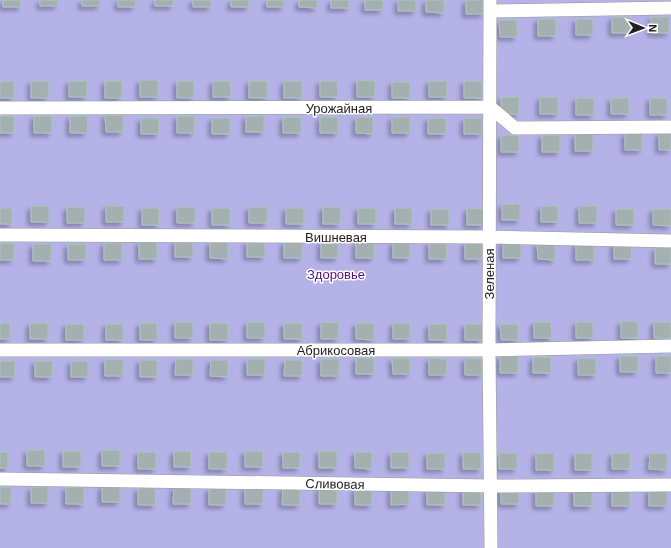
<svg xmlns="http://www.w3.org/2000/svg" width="671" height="548" font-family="Helvetica,sans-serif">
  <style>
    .grass { fill: #b5b2e8 }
    .building { fill: #a4b0b0; stroke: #abc3c3; filter: url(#shadow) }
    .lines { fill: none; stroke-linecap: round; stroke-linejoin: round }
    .street-casing { stroke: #989898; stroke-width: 14 }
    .street { stroke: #fff; stroke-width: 13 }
    .labels { text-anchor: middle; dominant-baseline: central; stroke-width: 3; stroke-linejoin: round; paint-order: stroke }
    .street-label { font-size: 13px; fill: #212121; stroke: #fff }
    .park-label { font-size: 13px; fill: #57117e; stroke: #fff }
  </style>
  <defs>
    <filter id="shadow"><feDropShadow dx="-3.5" dy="3.5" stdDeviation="2" flood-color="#0004"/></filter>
  </defs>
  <rect width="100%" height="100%" fill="#e9eff1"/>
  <!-- grass -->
  <path class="grass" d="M0 0H671V548H0Z"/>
  <!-- building -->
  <path class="building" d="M3 0H21V7H3Z
    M40 0H58V6H40Z
    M82 0H100V6H82Z
    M118 0H136L135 7H118Z
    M155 0H173V6H155Z
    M193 0H211V7H193Z
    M231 0H249V7H231Z
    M267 0H284V7H267Z
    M299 0H317V8L299 7Z
    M331 0H349V8H331Z
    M365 0H383V10H365Z
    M398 0H416V11H398Z
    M426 0H444V13L426 12Z
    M466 0H484V14H466Z
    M612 17H630V33H612Z
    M651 17H669V33H651Z
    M538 19H556V36H538Z
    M576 19H593V35H576Z
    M499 20H517V37H500Z
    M140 80H158V97H140Z
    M357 80 375 81V97H357Z
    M14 81V98H0V82Z
    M31 81H49L48 98H31Z
    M69 81H87V97H69Z
    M105 81H122V98H105Z
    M177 81H194V98H177Z
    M213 81H230L231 97H213Z
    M249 81H267V98H249Z
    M284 81H302V98H284Z
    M320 81H337L338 97H320Z
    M429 81H447V97H429Z
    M464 81H482V98H464Z
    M392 82H410V98H392Z
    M501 97H519V114H501Z
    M540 97H558V114H540Z
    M576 98H594V115H576Z
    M611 98H629V114H611Z
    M650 98H667V115H650Z
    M105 115H123V132H106Z
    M0 116H14V133H0Z
    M34 116H52V133H34Z
    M70 116H88L87 133H70Z
    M177 116H195L194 133H177Z
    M246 116H264V132H246Z
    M283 117H301V133H283Z
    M320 117H338V133H320Z
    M356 117H373V134L356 133Z
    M392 117H410V133H392Z
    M141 118H159V134H141Z
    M212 118H230V134H212Z
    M428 118H446V134H428Z
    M464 118H482V134H464Z
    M625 133H642V150H625Z
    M659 133H671V150H659Z
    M575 134H593V151H575Z
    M501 135H519V152H501Z
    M542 135H560V152H542Z
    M502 204H520V220H502Z
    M31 206H49V222H31Z
    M106 206H124V222H106Z
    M541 206H558V222H541Z
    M579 206H597V223H579Z
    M67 207H85V223H67Z
    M177 207H195V223H177Z
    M249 207H267V223H249Z
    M323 207H341L340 224H323Z
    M0 208H12V224H0Z
    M142 208H159V225H142Z
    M212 208H230V225H212Z
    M286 208H304V224H286Z
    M358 208H376V224H358Z
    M395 208H412V224H395Z
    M467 208 485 209 484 225H467Z
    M431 209H449V225H431Z
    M616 209H634V225H616Z
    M653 209H671V226L653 225Z
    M175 241H193V257H175Z
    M247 241H265V257H247Z
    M321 241H338V258H321Z
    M503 241H521V258H503Z
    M139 242H157V259H139Z
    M210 242H228V259L210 258Z
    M284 242H302V258H284Z
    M356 242H374V258H356Z
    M393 242H410V258H393Z
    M429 242H447L446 259H429Z
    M465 242H482V259H465Z
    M0 243H14V260H0Z
    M104 243H122V260H104Z
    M537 243H555V260L538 259Z
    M576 243H594V260H576Z
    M614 243H632L631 259H614Z
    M33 244H51V261H33Z
    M68 244H86V260H68Z
    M671 247V264H655V248Z
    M621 321 638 322V338H621Z
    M175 322H193V338H175Z
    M247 322H265V338H247Z
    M321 322 339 323 338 339H321Z
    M534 322H551L552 338H534Z
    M576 322H593V338H576Z
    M654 322H671V338H654Z
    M0 323H10V339H0Z
    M30 323H48V339H30Z
    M140 323H157V340H140Z
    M210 323H228V340H210Z
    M284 323H302V339H284Z
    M356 323H374V340L356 339Z
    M393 323H410V339H393Z
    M66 324H84V340H66Z
    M106 324H123V340H106Z
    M429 324H447V340H429Z
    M465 324H483L482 340H465Z
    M500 324H518V340H501Z
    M500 356H518V373H500Z
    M620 356H638V372H620Z
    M656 356H671V373H656Z
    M533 357H551V373H533Z
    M356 358H374V374H356Z
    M392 358H410V374H393Z
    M429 358 447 359 446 375H429Z
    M465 358 482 359V375H465Z
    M578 358H596V375H578Z
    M105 359 123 360V376H105Z
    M176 359H193V375H175Z
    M247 359H265V375H247Z
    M321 359H339V376H321Z
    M140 360H157V377H140Z
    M211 360H228V377L210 376Z
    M285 360H302V376H284Z
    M0 361H15V377H0Z
    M35 361H53L52 377H35Z
    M71 361H88V377H71Z
    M27 450H45V466H27Z
    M102 450H120V466H102Z
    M63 451H81V467H63Z
    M174 451H191V467H174Z
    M245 451H263V467H245Z
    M319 451H337V468H319Z
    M0 452H8V468H0Z
    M138 452H156V469H138Z
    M209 452H227V469H209Z
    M283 452H300V468H283Z
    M355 452H372V469L355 468Z
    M391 452H409V468H391Z
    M463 452 481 453V469H463Z
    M427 453H445V469H427Z
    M499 453H517V469H499Z
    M536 453H554V470H536Z
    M575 453H592V470H575Z
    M612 453H630V469H612Z
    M650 453H667V470L649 469Z
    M102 486H120V502H102Z
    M0 487H11V504H0Z
    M31 487H48V503H31Z
    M66 487H84V504H66Z
    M174 487H191V504H173Z
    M245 487H263V504H245Z
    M519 487V504H501V488Z
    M138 488H155L156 505H138Z
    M209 488H226V505H209Z
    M283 488H300V505H282Z
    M319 488H337V504H319Z
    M355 488H372V505H355Z
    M391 488H409V504L391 505Z
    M427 489H445V505H427Z
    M463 489H481V505H463Z
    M536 489H554V506H536Z
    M574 489H592V506H574Z
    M612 489H630V506H612Z
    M649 489H667V506H649Z"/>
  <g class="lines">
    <!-- street casing -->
    <g class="street-casing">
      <path id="street" d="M490 0 489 350 491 548
        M491 11 671 8
        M0 108 490 107 515 128 671 127
        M0 235 490 237 671 241
        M0 350H489L671 346
        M0 479 491 486 671 485"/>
    </g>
    <!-- street -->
    <use href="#street" class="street"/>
  </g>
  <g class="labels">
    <!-- street labels -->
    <g class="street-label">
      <text x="339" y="108">Урожайная</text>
      <text x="336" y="237">Вишневая</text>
      <text transform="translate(489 274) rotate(-90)">Зеленая</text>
      <text x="336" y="350">Абрикосовая</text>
      <text transform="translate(335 484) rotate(1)">Сливовая</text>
    </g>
    <!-- park labels -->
    <g class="park-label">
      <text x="336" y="274">Здоровье</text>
    </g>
  </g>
  <!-- north arrow -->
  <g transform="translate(643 28) rotate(91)" stroke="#ffffff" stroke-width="3" paint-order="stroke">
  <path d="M0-3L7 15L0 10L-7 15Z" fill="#212121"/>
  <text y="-6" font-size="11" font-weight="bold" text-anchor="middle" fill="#212121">N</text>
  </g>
</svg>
